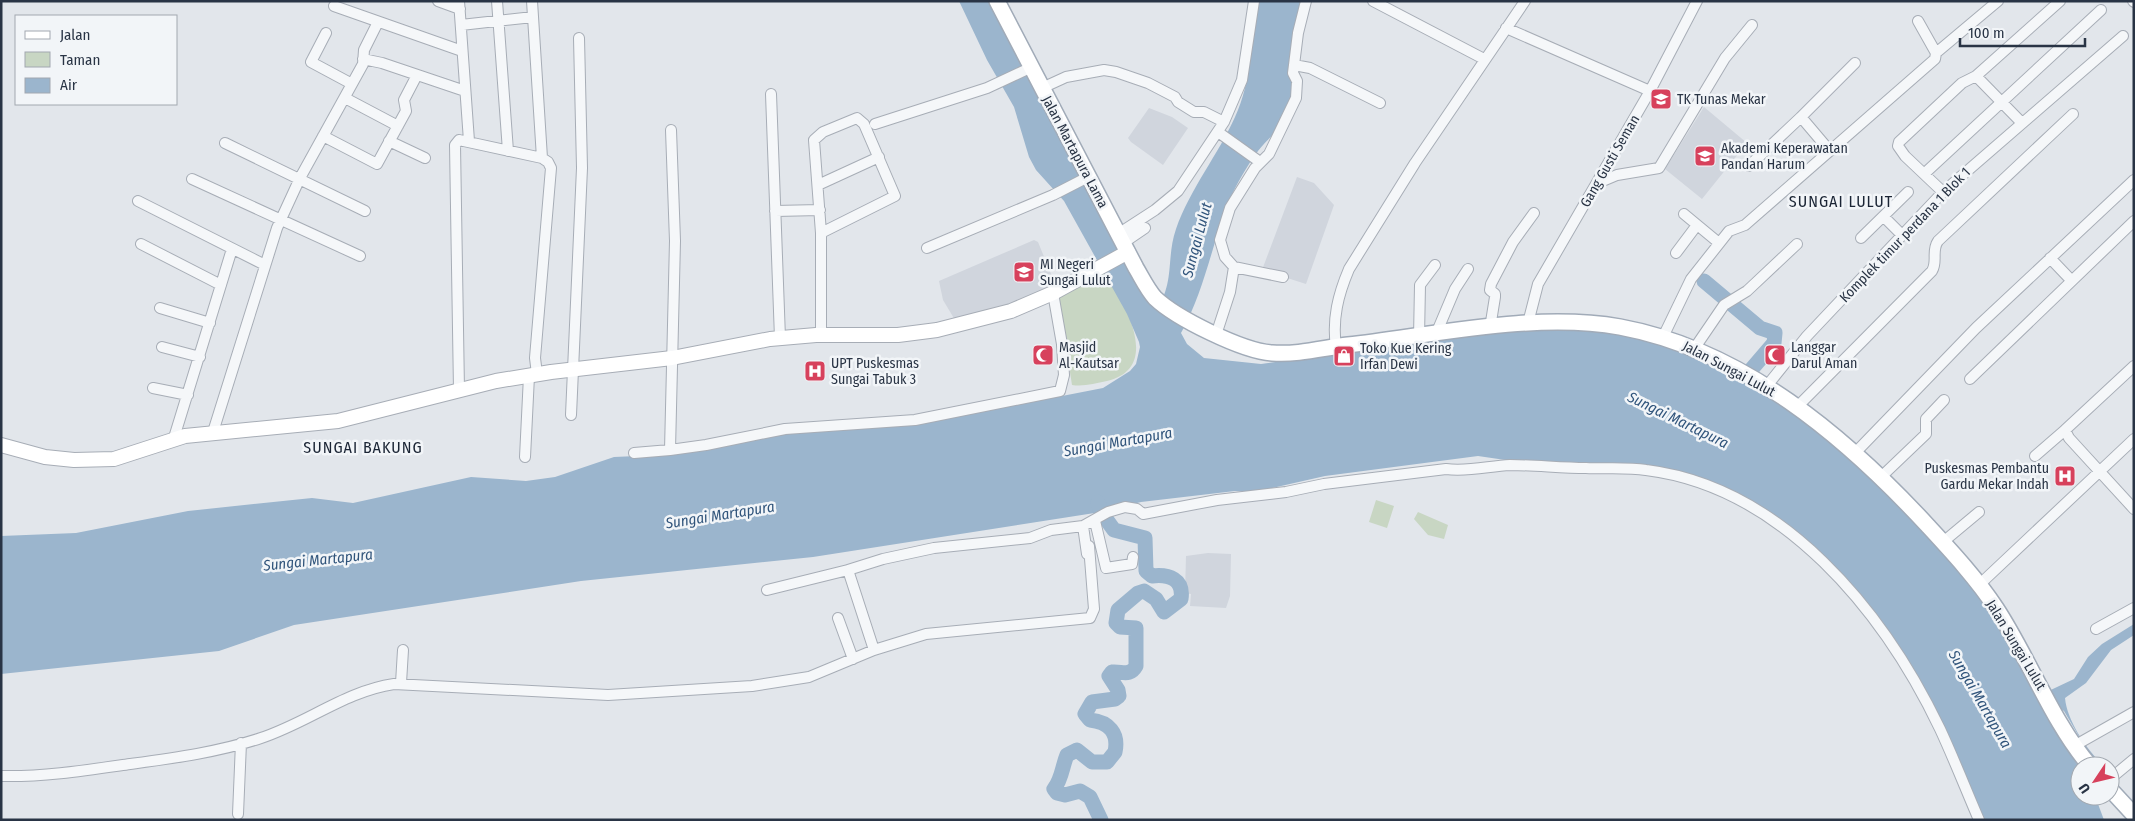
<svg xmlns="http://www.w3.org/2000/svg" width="2135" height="821" font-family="'Fira Sans Condensed',sans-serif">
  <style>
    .built { fill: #d0d5dd }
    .green { fill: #c8d6c3 }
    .water { fill: #9bb5cd }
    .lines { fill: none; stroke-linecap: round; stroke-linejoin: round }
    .river { stroke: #9bb5cd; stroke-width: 15 }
    .street-casing { stroke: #a7adb6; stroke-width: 12 }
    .secondary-casing { stroke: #a7adb6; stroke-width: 16 }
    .primary-casing { stroke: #a1abb8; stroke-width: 18 }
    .street { stroke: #f5f7f9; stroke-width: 10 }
    .secondary { stroke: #fff; stroke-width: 14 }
    .primary { stroke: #fff; stroke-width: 15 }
    .labels { text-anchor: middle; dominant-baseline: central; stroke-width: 5; stroke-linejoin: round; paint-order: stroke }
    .poi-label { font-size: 14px; fill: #293445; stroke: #f2f5f8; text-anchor: start }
    .street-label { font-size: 14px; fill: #293445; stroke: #f2f5f8 }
    .water-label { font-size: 15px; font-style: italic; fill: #30547b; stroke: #f2f5f8 }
    .quarter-label { font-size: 16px; letter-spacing: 1px; fill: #1b2535; stroke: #f2f5f8 }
  </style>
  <rect width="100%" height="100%" fill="#e2e6eb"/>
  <!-- built -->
  <path class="built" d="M1704 107 1747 143 1702 199 1665 169Z
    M1149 108 1172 117 1188 128 1163 165 1131 142 1128 138Z
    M1297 177 1314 183 1334 205 1306 284 1262 270Z
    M1034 240 1038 242 1056 286 1012 306 955 320 943 300 939 281Z
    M1208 553 1231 554 1230 596 1226 608 1190 606 1191 594 1185 593 1186 556Z"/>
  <!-- green -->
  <path class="green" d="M1104 269C1123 300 1164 368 1107 381 1095 383 1084 387 1072 385L1058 296Z
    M1376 500 1394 506 1387 528 1369 522Z
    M1418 512 1448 525 1444 539 1428 535 1414 519Z"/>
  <!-- water -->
  <path class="water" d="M959 1H989L1113 237 1147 299 1157 309C1175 281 1166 258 1176 229 1190 189 1218 155 1235 117 1252 81 1251 40 1257 1H1303C1299 41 1299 88 1280 125 1275 134 1265 142 1258 151 1247 166 1237 183 1229 201 1212 244 1204 292 1181 333L1187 344 1204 358 1261 364 1509 329 1607 330 1680 348 1752 386 1831 437 1950 557 2009 636 2038 696 2074 679 2088 657 2102 644 2134 624V635L2111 650 2086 683 2065 698C2067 721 2087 750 2104 766H2102L2087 750 2064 711 2061 709 2049 718 2080 769V796H2095L2104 820H1980L1954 755 1861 601 1761 508 1689 476 1533 464 1478 456 1325 476 1255 492 1235 491 1141 502 1101 512 813 557 581 581 294 625 219 651 1 674V536L76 533 188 511 312 498 353 503 471 477 526 481 555 477 614 457 660 455 757 436 939 420 1103 388 1130 371 1136 364 1140 347 1139 342 1127 314 1064 201 1036 170 1029 157 1014 107 987 60Z"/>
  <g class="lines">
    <!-- river -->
    <path class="river" d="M1704 281 1760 328 1775 333 1774 343 1738 385
      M1098 502 1101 512 1114 530 1145 538 1146 571 1152 576C1169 574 1184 579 1181 599L1164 612 1156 599 1144 591 1138 593 1118 610 1116 623 1120 627 1136 628V666C1130 677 1122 671 1112 672L1109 676 1118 690 1119 696 1115 699 1092 702 1085 714 1090 720C1109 722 1119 733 1115 752L1107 762H1092L1077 750 1067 755C1062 767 1062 779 1054 789L1057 793 1065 795 1080 791 1090 797 1101 820"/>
    <!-- street casing -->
    <g class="street-casing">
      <path id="street" d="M438 1 460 9
        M459 1 469 141
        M497 1 508 151
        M532 1 542 158
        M1373 1 1484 59
        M2133 1 2134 2
        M334 6 462 51
        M461 25 533 17
        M1506 28 1650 91
        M326 33 311 62 352 84
        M1936 53 1998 1
        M363 59 382 63 465 91
        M1294 65 1310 68 1380 103
        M1042 88 1066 77 1104 70 1116 72 1148 83 1175 97 1178 102 1194 112H1204L1224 122
        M771 94 780 338
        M345 98 398 126
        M2021 122 1976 76 2060 1
        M875 124 987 88 1032 67
        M1218 132 1260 162
        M323 136 377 164 406 111 404 100 417 75
        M389 141 425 158
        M225 143 365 211
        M1829 150 1801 117 1855 63
        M1749 166 1801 117
        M1924 174 2101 10
        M192 179 360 256
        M1598 183 1617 175 1659 168 1725 58 1752 25
        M818 185 879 157
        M1943 192 1905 156 1898 146 1899 142 1962 83 1976 76
        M138 201 265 265
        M775 211 820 210
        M1684 214 1719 243
        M1884 217 1902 235
        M1118 234 1155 210 1178 191 1224 122 1242 80 1254 1
        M1861 238 1908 192
        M1123 243 1145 228
        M141 244 221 285
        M927 248 1053 195 1088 177
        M1676 253 1697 225
        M2050 258 2071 280
        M1283 277 1234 267 1225 257 1220 240 1230 208 1255 168 1269 154 1296 98 1297 81 1293 73 1298 33 1306 1
        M1053 293 1063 350
        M160 308 210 323
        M1528 323 1538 284 1650 91 1697 1
        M1490 328 1495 297V294L1490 290 1491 284 1513 242 1534 213
        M821 334V233L814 140 823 132 857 118 864 124 895 196 821 233
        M1436 334 1455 289 1468 269
        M1216 335 1230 292 1234 267
        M1419 337 1420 285 1435 265
        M1663 337 1691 279 1729 231 1745 225 1935 59 1936 53 1918 21
        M162 347 200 357
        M1336 347C1332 319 1338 295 1349 269L1415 163 1525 1
        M1694 349 1724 305 1747 291 1797 244
        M2134 366 2065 430 2069 438 2134 509
        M1970 379 2134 221
        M1766 387 1807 336 1943 192 2123 36
        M153 388 188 395
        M459 390 455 145 459 140 542 158 548 162 551 168 535 358 537 374
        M1797 407 1932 271C1938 261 1931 251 1938 241L2073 114
        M571 415 582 168 579 38
        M213 432 277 228 300 178 363 64 364 50 378 22
        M173 441 232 249
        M670 450 706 445 785 429 915 420 1060 391 1064 375 1062 345
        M634 453 670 450 675 241 671 130
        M1855 453 1976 328 2134 180
        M2035 456 2065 430
        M525 457 529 376
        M1881 477 1926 434V419L1944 400
        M1095 521 1106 568 1132 564 1133 557
        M1083 526 1087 554
        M1943 542 1979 512
        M848 570 883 559 934 548 1030 538 1051 530 1083 526 1108 512 1125 507 1137 509 1143 514 1217 500 1286 492 1324 484 1446 469C1468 472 1489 466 1510 465 1535 465 1561 468 1586 468 1606 469 1627 467 1646 470 1783 487 1884 612 1940 729 1954 759 1966 790 1979 820
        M1979 585 2134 439
        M767 590 848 570 874 650
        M838 618 853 659
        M2096 629 2134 608
        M401 683 403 650
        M2074 746 2134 712
        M1 776C44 777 88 770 130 764 174 758 219 752 261 738 307 723 346 691 394 684L608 695 752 686 809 677 874 650 926 634 1090 618 1094 609 1089 546
        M2110 779 2134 759
        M238 814 241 743"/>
    </g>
    <!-- secondary casing -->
    <g class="secondary-casing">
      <path id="secondary" d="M1 445 45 457 74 460 114 459 185 436 338 421 496 381 551 372 672 358 770 339 816 335H898L937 330 1011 311 1053 293 1128 252"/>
    </g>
    <!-- primary casing -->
    <g class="primary-casing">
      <path id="primary" d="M997 1 1136 268C1142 278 1147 289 1155 298 1176 318 1242 351 1272 353 1298 355 1323 348 1348 345 1434 335 1535 312 1620 327 1743 350 1845 436 1928 526 1952 552 1977 579 1996 608 2029 658 2052 722 2090 766
        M2110 789 2134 815"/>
    </g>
    <!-- street -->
    <use href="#street" class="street"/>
    <!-- secondary -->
    <use href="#secondary" class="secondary"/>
    <!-- primary -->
    <use href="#primary" class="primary"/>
  </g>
  <!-- icons -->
  <defs>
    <g id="school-square" transform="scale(1.125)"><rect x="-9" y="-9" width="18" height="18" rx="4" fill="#d7415c" stroke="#f2f5f8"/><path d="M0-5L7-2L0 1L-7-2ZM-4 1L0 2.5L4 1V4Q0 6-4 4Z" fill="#fff"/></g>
    <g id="university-square" transform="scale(1.125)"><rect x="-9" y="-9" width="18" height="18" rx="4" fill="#d7415c" stroke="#f2f5f8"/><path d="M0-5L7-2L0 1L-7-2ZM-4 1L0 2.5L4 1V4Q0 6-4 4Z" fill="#fff"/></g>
    <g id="mosque-square" transform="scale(1.125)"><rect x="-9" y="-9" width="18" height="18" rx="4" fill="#d7415c" stroke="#f2f5f8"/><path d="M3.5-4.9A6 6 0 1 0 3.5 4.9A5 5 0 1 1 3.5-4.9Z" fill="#fff"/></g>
    <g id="shop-square" transform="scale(1.125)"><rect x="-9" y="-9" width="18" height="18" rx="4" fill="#d7415c" stroke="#f2f5f8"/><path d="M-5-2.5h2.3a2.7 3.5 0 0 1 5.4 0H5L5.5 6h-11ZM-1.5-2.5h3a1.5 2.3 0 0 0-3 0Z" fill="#fff"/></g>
    <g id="hospital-square" transform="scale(1.125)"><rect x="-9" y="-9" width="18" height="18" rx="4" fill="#d7415c" stroke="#f2f5f8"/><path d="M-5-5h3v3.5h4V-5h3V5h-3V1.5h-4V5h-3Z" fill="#fff"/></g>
  </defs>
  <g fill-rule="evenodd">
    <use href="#school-square" x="1661" y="99"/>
    <use href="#university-square" x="1705" y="156"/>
    <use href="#school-square" x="1024" y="272"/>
    <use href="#mosque-square" x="1043" y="355"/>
    <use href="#mosque-square" x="1775" y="355"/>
    <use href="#shop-square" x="1344" y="356"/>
    <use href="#hospital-square" x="815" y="371"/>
    <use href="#hospital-square" x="2065" y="476"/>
  </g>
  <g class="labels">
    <!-- poi labels -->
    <g class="poi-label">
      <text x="1677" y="99">TK Tunas Mekar</text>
      <text x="1721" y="148">Akademi Keperawatan<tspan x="1721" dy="16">Pandan Harum</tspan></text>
      <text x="1040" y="264">MI Negeri<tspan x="1040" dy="16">Sungai Lulut</tspan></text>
      <text x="1059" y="347">Masjid<tspan x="1059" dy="16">Al-Kautsar</tspan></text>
      <text x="1791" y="347">Langgar<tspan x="1791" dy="16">Darul Aman</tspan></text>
      <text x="1360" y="348">Toko Kue Kering<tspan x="1360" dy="16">Irfan Dewi</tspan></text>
      <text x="831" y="363">UPT Puskesmas<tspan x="831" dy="16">Sungai Tabuk 3</tspan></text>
      <text x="2049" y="468" text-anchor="end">Puskesmas Pembantu<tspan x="2049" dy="16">Gardu Mekar Indah</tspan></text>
    </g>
    <!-- street labels -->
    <g class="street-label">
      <text transform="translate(1075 152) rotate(62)">Jalan Martapura Lama</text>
      <text transform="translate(1610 161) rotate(-60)">Gang Gusti Seman</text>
      <text transform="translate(1905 235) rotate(-46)">Komplek timur perdana 1 Blok 1</text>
      <text transform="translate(1729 369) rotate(28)">Jalan Sungai Lulut</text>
      <text transform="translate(2016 645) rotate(59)">Jalan Sungai Lulut</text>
    </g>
    <!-- water labels -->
    <g class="water-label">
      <text transform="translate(1197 240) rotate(-75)">Sungai Lulut</text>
      <text transform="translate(1678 420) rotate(26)">Sungai Martapura</text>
      <text transform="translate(1118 442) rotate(-10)">Sungai Martapura</text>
      <text transform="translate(720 515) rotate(-9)">Sungai Martapura</text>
      <text transform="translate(318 560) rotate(-6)">Sungai Martapura</text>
      <text transform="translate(1980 699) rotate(60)">Sungai Martapura</text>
    </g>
    <!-- quarter labels -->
    <g class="quarter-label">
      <text x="1841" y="201">SUNGAI LULUT</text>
      <text x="363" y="447">SUNGAI BAKUNG</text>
    </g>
  </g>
  <!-- border -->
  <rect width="2135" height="821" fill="none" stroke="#293445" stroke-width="5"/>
  <!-- legend -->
  <rect x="15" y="15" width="162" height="90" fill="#f2f5f8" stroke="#a2a8b0"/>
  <rect x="25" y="31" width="25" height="8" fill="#ffffff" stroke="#a2a8b0"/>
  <text x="60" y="40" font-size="15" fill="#293445">Jalan</text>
  <rect x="25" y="52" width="25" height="15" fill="#c8d6c3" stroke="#a2a8b0"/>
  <text x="60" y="65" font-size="15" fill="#293445">Taman</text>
  <rect x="25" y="78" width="25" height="15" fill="#9bb5cd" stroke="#a2a8b0"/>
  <text x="60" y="90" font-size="15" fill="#293445">Air</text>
  <!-- north arrow -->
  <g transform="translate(2095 781) rotate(235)"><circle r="24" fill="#f2f5f8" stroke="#a2a8b0"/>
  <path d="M0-4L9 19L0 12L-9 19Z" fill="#d7415c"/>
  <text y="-8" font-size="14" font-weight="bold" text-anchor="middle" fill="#293445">U</text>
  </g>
  <!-- scale -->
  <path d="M1960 38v8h125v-8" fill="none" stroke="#293445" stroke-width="2.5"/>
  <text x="1968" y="38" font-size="15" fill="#293445" stroke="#f2f5f8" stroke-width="4" paint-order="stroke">100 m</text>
</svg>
